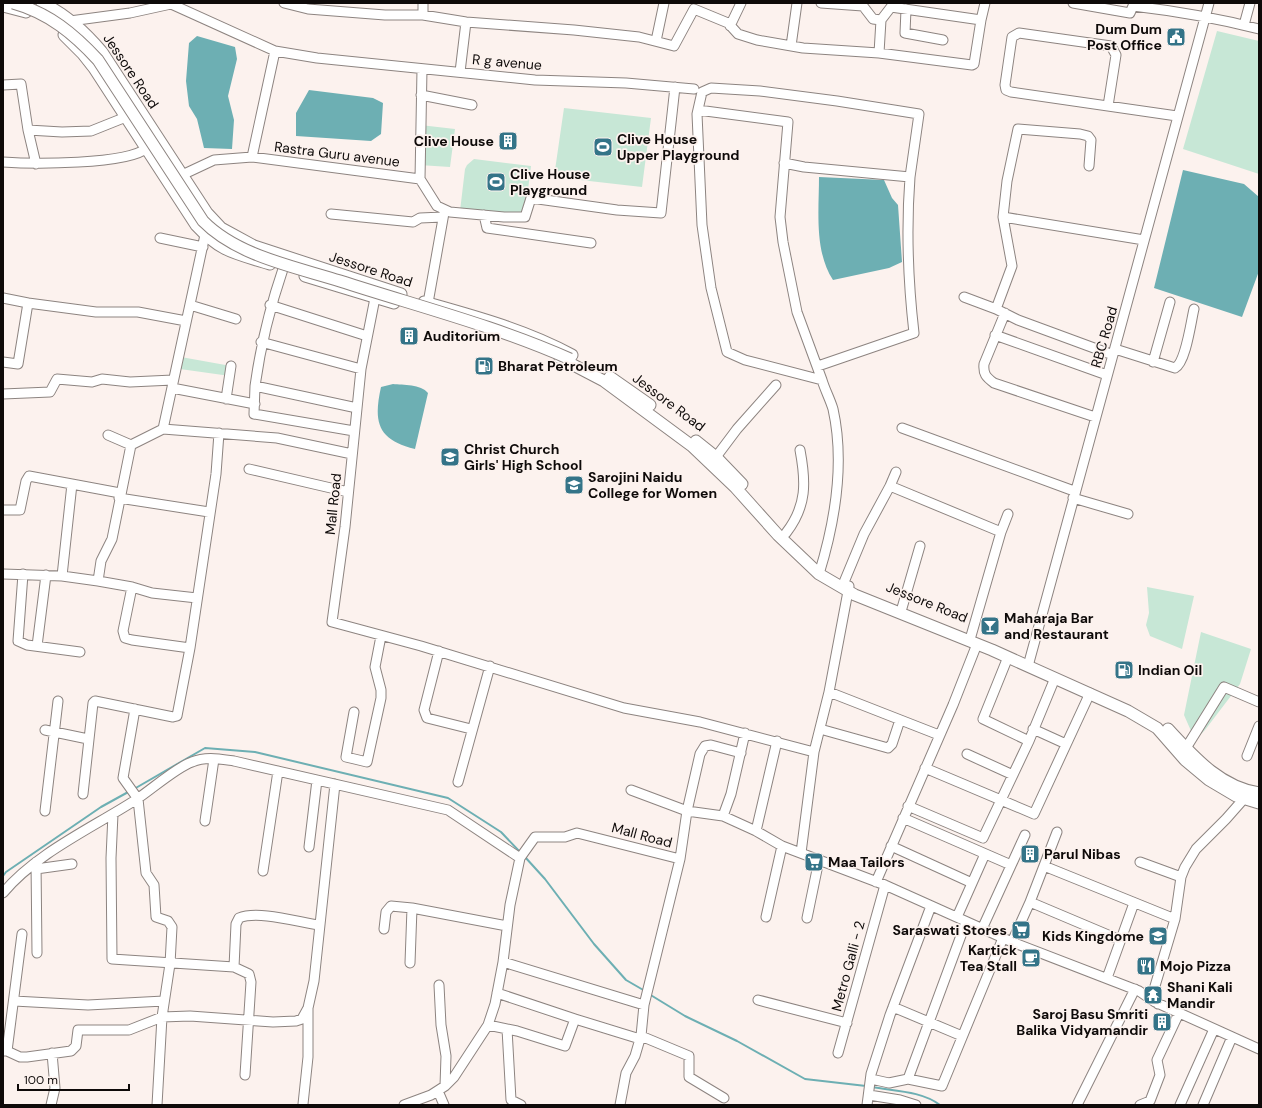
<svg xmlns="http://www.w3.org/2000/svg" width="1262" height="1108" font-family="'DM Sans',sans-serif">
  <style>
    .green { fill: #c7e7d6 }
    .water { fill: #6dafb3 }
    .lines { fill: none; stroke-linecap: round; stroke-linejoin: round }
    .stream { stroke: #6dafb3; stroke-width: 2 }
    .minor-casing { stroke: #8d8480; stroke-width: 11 }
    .major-casing { stroke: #8d8480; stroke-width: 13 }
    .minor { stroke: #fff; stroke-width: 9 }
    .major { stroke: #fff; stroke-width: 11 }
    .major-bridge-casing { stroke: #8d8480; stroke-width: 13; stroke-linecap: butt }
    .major-bridge { stroke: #fff; stroke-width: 11 }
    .labels { text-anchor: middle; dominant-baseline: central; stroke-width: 3.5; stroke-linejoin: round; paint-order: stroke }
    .poi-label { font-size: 14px; font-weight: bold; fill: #0e0a09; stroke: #fcf2ee; text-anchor: start }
    .street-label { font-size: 14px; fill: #0e0a09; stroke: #fcf2ee }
  </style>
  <rect width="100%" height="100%" fill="#fcf2ee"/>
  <!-- green -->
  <path class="green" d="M1217 31 1259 41V174L1183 149Z
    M564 108 651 118 642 187 554 177Z
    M420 125 455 129 450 167 419 165Z
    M474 159 531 166 525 213 460 211 465 169 467 165Z
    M181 357 231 366 230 376 180 369Z
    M1147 587 1194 596 1182 649 1150 636 1146 625 1149 613Z
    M1201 632 1251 649 1240 684 1205 730 1195 740 1184 715Z"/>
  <!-- water -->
  <path class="water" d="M197 36 235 47 237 59 228 96 234 120 232 149 204 148 197 119 189 106 186 81 189 43Z
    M309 90 373 98 383 103 381 134 371 141 296 136V113Z
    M1183 170 1244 184 1259 197V271L1242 317 1154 288Z
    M819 177 884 180 892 198 898 205 902 262 889 268 833 280C814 251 819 210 819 177Z
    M393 384C403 385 421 384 428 393L415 449C378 440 373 423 381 387Z"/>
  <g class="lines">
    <!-- stream -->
    <path class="stream" d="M134 789 205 748 255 752 448 798 501 832 520 852
      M525 857 545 879 594 944 626 980 645 991
      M3 876 6 872 101 807 130 791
      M649 994 685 1016 737 1041 805 1079 866 1086
      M872 1087C894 1091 922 1091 940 1105"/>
    <!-- minor casing -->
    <g class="minor-casing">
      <path id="minor" d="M284 3 308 9 385 15H423L466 22 574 30 639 37 674 46 694 9 728 23 738 34 757 40 803 48 879 53
        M821 3 863 6 873 19 881 20 891 7
        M1073 3 1130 13 1133 6C1176 11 1217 18 1259 29
        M891 7 981 20 985 3
        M906 9 905 33 943 40
        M423 15V3
        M881 20 879 53 972 65 974 64 981 20
        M69 23 70 21 130 13 171 4 275 51 317 58 535 80 626 83 694 89
        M1244 25 1250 3
        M730 26 741 3
        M656 41 664 3
        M791 46 797 3
        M422 69 420 179 437 206 450 212 504 217H525L531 198 617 210 661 213 675 87
        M460 72 466 22
        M3 85 21 84 28 130 62 132 91 131 126 117
        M421 95 472 105
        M1108 106 1116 55 1111 46 1019 33 1012 37 1005 85 1006 90 1011 92 1177 116
        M698 110 788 122 780 217 783 242 797 312 822 380
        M28 130 36 164
        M252 157 275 51
        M3 162C31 164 127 165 147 148
        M784 163 804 167 910 177C906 230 908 281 914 333L818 366
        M1089 166 1091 140 1088 136 1080 134 1018 129 1007 181 1003 217 1012 266 996 309 1018 320 1113 355
        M182 175 214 160 252 157 420 179
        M331 214 413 222 420 218 443 217
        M484 215 487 228 591 243
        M1003 217 1144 240
        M160 238 203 247
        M283 269C269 310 261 343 255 386L357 408
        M964 297 996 309
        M3 298 28 303
        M375 298 361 369 345 527 332 622 421 646 624 708 700 722 814 752
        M428 303 444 213
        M190 305 236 319
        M270 305 367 336
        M1005 313 984 364C983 374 986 377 994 383L1095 417
        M995 335 1107 375
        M261 342 361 369
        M1115 349 1175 368C1186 362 1191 321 1194 309
        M3 362 18 364 28 303 96 312H138L186 321
        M1153 362 1170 302
        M255 386 254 414 354 431
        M172 388 255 404
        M3 394 50 392 57 379 92 382 102 379 130 382 173 380
        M226 399 231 366
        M902 428 1074 491
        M163 429 277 438 352 454
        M108 435 131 445
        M716 457 737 429 776 385
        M249 469 348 492
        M890 486 896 472
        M119 498 209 512
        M1073 498 1128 514
        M3 510H20L26 481 29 476 120 493
        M1001 532 1008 514
        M786 533C807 506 806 482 800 450
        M3 574 62 576 98 581 101 561 112 539 131 445 163 429 205 235 209 230
        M23 574 18 641 27 645 80 652
        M819 574C835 522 845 463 833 409 830 399 825 390 822 380L745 360 727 352 711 288 702 225 697 114 702 92 711 88 760 91 837 101 919 114 910 177
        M62 576 72 484
        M98 581 132 587 152 593 197 598
        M132 587 123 631 125 638 132 640 190 648
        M842 587 864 534 890 486 1001 532 971 636
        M902 608 920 546
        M37 646 46 575
        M439 651 424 710 427 718 471 729
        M1008 657 983 719 1029 741
        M1028 666 1209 3
        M829 692 939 735
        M135 709 123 778 138 799 146 873 154 885 156 917 168 921 172 927 170 964 162 1017 157 1105
        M354 712 346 757 367 762 381 698V690L375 667 381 636
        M820 729 888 748 892 744 900 720
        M1033 729 1066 744
        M45 730 88 739
        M1186 748 1224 687 1259 702
        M967 754 1013 775
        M1247 756 1259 726
        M925 768 1034 814 1090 693
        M458 782 490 666
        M631 790 687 811 700 754 705 746 711 745 741 753
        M83 794 93 703 95 701 173 717 177 716 190 648 216 474 219 433
        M908 806 983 838 1029 741 1055 678
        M45 811 58 701
        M113 814 111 858 112 959 234 967 236 924 239 918C258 910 298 922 319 925
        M723 816 731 794 745 733
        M903 818 1011 865
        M205 821 214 759
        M756 831 777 741
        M891 846 972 883
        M309 847 317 780
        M801 853 814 752 829 692 849 586
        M36 862 37 953
        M1140 862 1181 877
        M1044 866 1175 919
        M36 869 72 864
        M263 871 278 771
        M876 882 953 705 977 644
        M3 893C36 853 94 827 137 799 152 789 177 767 192 762 206 756 220 759 234 761L448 810 520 858 535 837H565L577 833 680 859 687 811 723 816 756 831 782 846 885 885 1012 942 1139 991 1155 1002 1259 1049
        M1030 902 1120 940
        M766 917 782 846
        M957 917 985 854
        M807 918 819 860
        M966 922 908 1079 942 1086 1003 938
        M384 929 386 912 391 906 412 908
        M982 929 1025 835
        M1012 942 1030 902 1057 832
        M503 962 644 1005 680 859
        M410 963 412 908 507 926
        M234 967 249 974 251 982 245 1075
        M1107 978 1134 903
        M439 985 441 1025 446 1056 445 1086
        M497 993 575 1019
        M758 1000 847 1023
        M14 1001 88 1005 164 1001
        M1158 1004 1155 995V986L1175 919 1181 877 1185 867 1196 849 1226 819 1241 802 1246 793
        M644 1005 641 1036 689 1056V1077L724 1098
        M893 1007 962 1036
        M488 1025 517 1031 565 1046 575 1019 640 1039 641 1036
        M507 1029 511 1100 521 1105
        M3 1051H7L22 934
        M7 1051 20 1057H27L71 1051 76 1046 78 1030H129L162 1017 190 1016 273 1022 296 1021 302 1019 308 1008 314 981 335 784
        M838 1053 885 885
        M871 1079 889 1083 908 1079
        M438 1091 444 1105
        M869 1095 900 1100 916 1105
        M303 1104 308 1057V1009
        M51 1105 55 1088 52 1053
        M404 1105 431 1095 445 1086 454 1077 488 1025 495 1004 503 962 510 905 520 858
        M620 1105 626 1073 635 1056 640 1039
        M867 1105 871 1074 890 1015 931 906
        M1077 1105 1135 989
        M1140 1105 1150 1101 1160 1075 1157 1060 1179 1013
        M1180 1105 1214 1029
        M1203 1105 1232 1037"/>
    </g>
    <!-- major casing -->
    <g class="major-casing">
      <path id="major" d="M42 3C66 14 85 32 102 52L207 213 221 228 254 246 401 294
        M3 6 26 12
        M64 35 83 54 94 68 196 225C222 253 235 253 270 264
        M305 276 394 303
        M424 302C474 316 526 330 572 355
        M560 358 604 381 692 446 735 487 778 535 819 574 855 595 992 650 1128 711 1157 728 1185 760 1209 780 1236 796 1259 803
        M610 377 650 405
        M696 441 716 457 742 484
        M1168 729C1194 757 1220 787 1259 793"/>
    </g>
    <!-- minor -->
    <use href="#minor" class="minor"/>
    <!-- major -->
    <use href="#major" class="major"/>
    <!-- major-bridge casing -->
    <g class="major-bridge-casing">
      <path id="major-bridge" d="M13 3C49 13 74 34 98 60L203 221C237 256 296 267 340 281 417 306 496 326 570 359"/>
    </g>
    <!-- major-bridge -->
    <use href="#major-bridge" class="major-bridge"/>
  </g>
  <!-- icons -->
  <defs>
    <g id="civic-square" transform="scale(1)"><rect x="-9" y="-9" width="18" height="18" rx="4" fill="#347488" stroke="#fcf2ee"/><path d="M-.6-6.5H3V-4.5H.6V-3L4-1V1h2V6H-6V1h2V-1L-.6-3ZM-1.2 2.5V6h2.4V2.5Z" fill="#fff"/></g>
    <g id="building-square" transform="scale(1)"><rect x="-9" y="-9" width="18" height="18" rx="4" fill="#347488" stroke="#fcf2ee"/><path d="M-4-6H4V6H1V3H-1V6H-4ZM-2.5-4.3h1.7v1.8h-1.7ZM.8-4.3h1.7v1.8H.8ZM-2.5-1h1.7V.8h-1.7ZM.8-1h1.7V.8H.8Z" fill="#fff"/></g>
    <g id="stadium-square" transform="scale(1)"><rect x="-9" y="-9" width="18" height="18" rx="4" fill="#347488" stroke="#fcf2ee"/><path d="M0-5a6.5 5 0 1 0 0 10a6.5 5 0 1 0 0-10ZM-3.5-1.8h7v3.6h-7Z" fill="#fff"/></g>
    <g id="fuel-square" transform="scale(1)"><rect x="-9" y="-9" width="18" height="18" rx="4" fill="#347488" stroke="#fcf2ee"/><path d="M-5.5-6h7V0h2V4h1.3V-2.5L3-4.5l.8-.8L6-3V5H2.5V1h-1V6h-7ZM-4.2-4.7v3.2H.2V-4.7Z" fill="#fff"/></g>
    <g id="school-square" transform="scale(1)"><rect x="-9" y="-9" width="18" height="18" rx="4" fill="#347488" stroke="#fcf2ee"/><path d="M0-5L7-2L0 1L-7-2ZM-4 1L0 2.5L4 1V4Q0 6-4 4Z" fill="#fff"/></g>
    <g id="university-square" transform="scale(1)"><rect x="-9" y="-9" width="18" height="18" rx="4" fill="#347488" stroke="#fcf2ee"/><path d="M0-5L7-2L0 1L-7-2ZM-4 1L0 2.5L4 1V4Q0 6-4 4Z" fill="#fff"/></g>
    <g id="bar-square" transform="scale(1)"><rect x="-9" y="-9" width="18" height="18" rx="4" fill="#347488" stroke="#fcf2ee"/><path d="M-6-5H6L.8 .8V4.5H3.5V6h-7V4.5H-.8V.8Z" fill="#fff"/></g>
    <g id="supermarket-square" transform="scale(1)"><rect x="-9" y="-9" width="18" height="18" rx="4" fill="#347488" stroke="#fcf2ee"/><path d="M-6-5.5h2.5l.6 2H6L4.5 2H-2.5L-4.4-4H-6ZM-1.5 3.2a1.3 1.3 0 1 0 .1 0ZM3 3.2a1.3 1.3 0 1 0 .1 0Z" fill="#fff"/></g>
    <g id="cafe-square" transform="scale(1)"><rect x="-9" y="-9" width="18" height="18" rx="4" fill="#347488" stroke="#fcf2ee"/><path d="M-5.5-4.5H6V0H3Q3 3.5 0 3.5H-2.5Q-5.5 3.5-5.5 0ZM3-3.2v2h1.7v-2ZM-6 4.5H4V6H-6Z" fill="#fff"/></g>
    <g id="restaurant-square" transform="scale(1)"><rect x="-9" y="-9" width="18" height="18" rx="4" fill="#347488" stroke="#fcf2ee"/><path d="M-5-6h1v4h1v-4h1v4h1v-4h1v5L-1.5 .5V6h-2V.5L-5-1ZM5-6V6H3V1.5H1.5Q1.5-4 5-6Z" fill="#fff"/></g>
    <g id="temple-square" transform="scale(1)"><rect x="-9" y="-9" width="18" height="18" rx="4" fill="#347488" stroke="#fcf2ee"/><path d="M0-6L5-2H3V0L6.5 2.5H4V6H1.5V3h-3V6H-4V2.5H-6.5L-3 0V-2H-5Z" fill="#fff"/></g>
  </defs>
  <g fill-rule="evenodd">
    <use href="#civic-square" x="1176" y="37"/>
    <use href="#building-square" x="508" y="141"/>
    <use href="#stadium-square" x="603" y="147"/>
    <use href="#stadium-square" x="496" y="182"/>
    <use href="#building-square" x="409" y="336"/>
    <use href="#fuel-square" x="484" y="366"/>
    <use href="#school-square" x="450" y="457"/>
    <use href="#university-square" x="574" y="485"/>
    <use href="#bar-square" x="990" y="626"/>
    <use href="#fuel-square" x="1124" y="670"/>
    <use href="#building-square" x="1030" y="854"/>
    <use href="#supermarket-square" x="814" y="862"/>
    <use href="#supermarket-square" x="1021" y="930"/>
    <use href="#school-square" x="1158" y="936"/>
    <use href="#cafe-square" x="1031" y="958"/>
    <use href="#restaurant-square" x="1146" y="966"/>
    <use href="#temple-square" x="1153" y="995"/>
    <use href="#building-square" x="1162" y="1022"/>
  </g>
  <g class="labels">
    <!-- poi labels -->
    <g class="poi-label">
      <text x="1162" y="29" text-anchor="end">Dum Dum<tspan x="1162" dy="16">Post Office</tspan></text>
      <text x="617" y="139">Clive House<tspan x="617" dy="16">Upper Playground</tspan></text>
      <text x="494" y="141" text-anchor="end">Clive House</text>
      <text x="510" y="174">Clive House<tspan x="510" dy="16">Playground</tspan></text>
      <text x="423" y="336">Auditorium</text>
      <text x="498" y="366">Bharat Petroleum</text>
      <text x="464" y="449">Christ Church<tspan x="464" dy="16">Girls' High School</tspan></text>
      <text x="588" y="477">Sarojini Naidu<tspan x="588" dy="16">College for Women</tspan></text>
      <text x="1004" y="618">Maharaja Bar<tspan x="1004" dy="16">and Restaurant</tspan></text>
      <text x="1138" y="670">Indian Oil</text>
      <text x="1044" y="854">Parul Nibas</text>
      <text x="828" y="862">Maa Tailors</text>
      <text x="1007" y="930" text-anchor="end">Saraswati Stores</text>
      <text x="1144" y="936" text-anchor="end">Kids Kingdome</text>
      <text x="1017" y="950" text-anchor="end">Kartick<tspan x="1017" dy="16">Tea Stall</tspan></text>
      <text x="1160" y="966">Mojo Pizza</text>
      <text x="1167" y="987">Shani Kali<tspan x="1167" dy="16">Mandir</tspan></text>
      <text x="1148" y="1014" text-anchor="end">Saroj Basu Smriti<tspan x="1148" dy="16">Balika Vidyamandir</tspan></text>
    </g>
    <!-- street labels -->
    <g class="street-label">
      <text transform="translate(507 62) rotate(5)">R g avenue</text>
      <text transform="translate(131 71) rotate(56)">Jessore Road</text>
      <text transform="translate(337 154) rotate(7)">Rastra Guru avenue</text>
      <text transform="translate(371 269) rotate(18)">Jessore Road</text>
      <text transform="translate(1104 337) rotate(-74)">RBC Road</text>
      <text transform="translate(669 402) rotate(37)">Jessore Road</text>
      <text transform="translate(333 504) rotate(-84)">Mall Road</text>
      <text transform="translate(927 602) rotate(22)">Jessore Road</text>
      <text transform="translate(642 835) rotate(15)">Mall Road</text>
      <text transform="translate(848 966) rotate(-75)">Metro Galli - 2</text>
    </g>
  </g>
  <!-- border -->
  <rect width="1262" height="1108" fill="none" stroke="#0e0a09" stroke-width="8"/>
  <!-- scale -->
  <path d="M18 1084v6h111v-6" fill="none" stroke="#0e0a09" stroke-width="2"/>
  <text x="24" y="1084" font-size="12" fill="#0e0a09" stroke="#fcf2ee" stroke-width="3" paint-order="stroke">100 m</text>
</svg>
